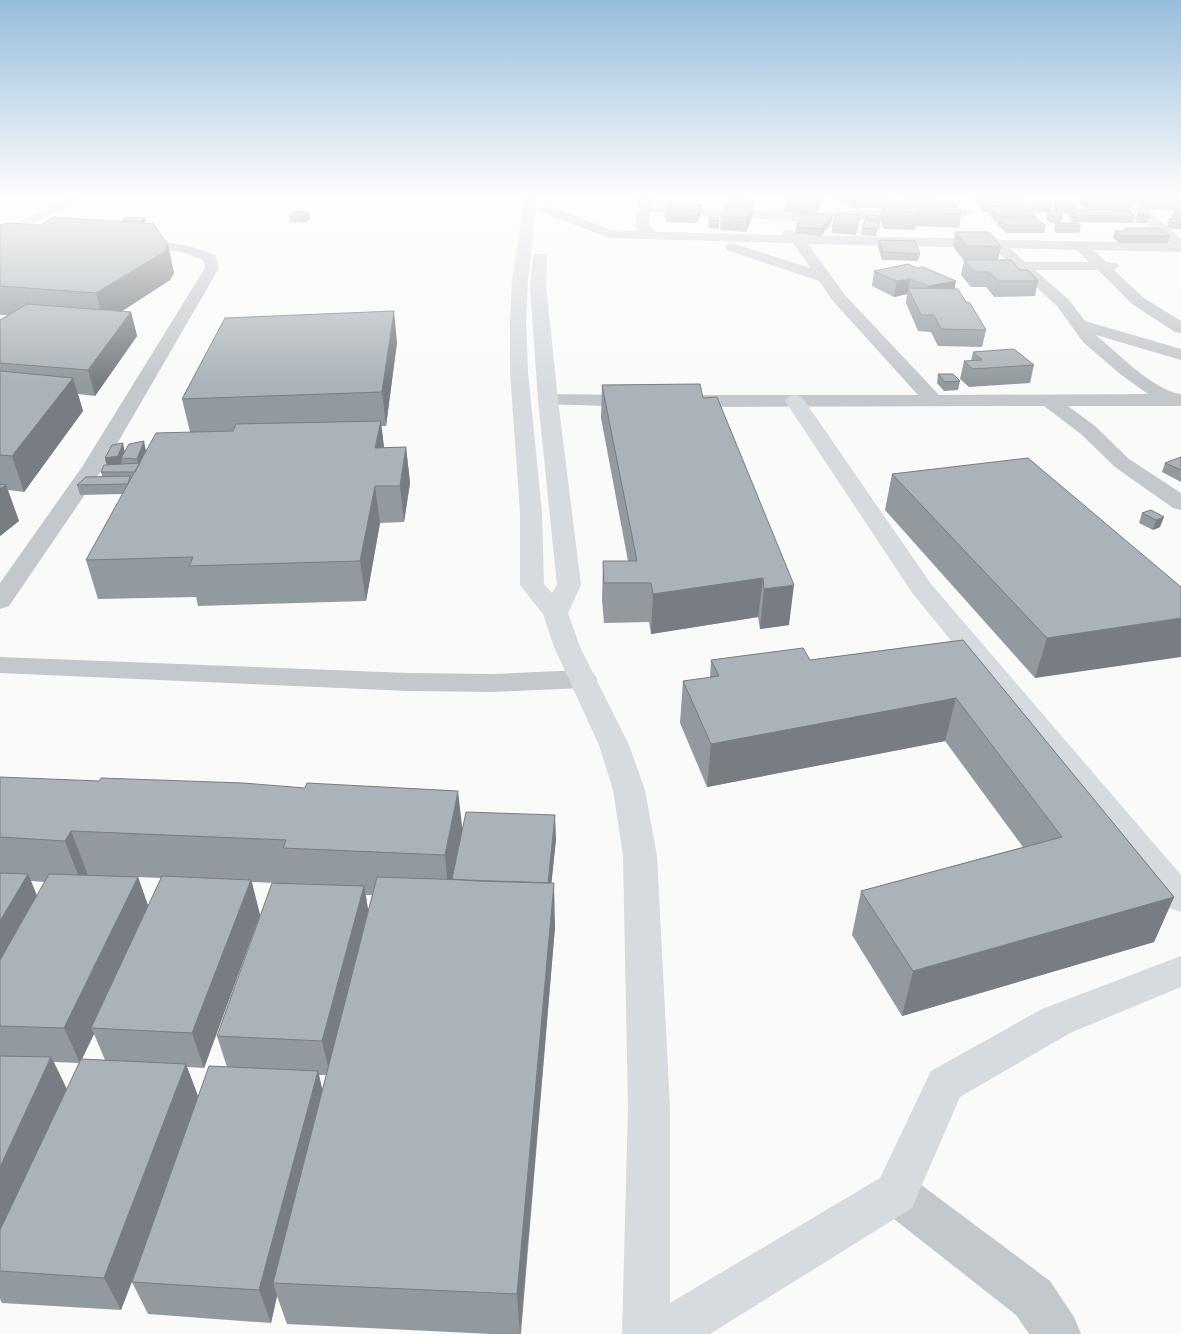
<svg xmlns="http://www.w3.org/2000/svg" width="1181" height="1334" font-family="'Source Sans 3',sans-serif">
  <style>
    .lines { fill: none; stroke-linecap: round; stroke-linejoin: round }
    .street { fill: #c3c8cc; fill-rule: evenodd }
    .secondary { fill: #d6dbdf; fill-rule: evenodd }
    .wall { fill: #929a9f; fill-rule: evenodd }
    .shaded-wall { fill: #777d82 }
    .building { fill: #aab3b9; stroke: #777d82 }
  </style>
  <rect width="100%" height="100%" fill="#fafaf8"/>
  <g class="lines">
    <!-- street -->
    <path class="street" d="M639 197H651V205L794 213 965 208 972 212 965 216 794 221 650 212 649 226 656 232 783 235 784 230C793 228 793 232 799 235L984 239 986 236 991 235 1000 240 1170 243 1119 197H1133L1181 239V252L1094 250 1106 262 1117 263 1119 266 1114 270 1144 298 1181 321V333L1175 332 1132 304 1098 270H1035L1069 300 1085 321 1181 349V360L1096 335C1116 352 1156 392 1181 394V406H1068L1095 426 1129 459 1181 493V510L1173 508 1115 467 1081 434 1044 406 680 407 673 405 670 401 673 397 680 395H918L833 301 819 281 727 250 725 247 727 244 732 243 810 268 793 243 609 238 541 212 540 209 546 205 611 230 639 231 635 227ZM808 244 993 248 1057 306 1083 342 1120 374 1148 394 939 395 845 295ZM1010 248 1077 250 1089 262H1025Z
      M131 239C160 241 188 243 215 255L219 268 103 468 9 606 0 609V583L82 467 205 268 203 260 182 252 126 246 124 243 126 240Z
      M548 394 640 395 647 397 650 401 647 405 640 407 541 404 538 400 541 396Z
      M0 657 409 673 492 674 583 670 593 673 597 679 593 685 583 688 492 692 409 691 0 673Z
      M896 1172 912 1178 1050 1281 1074 1317 1081 1334H1029L1016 1315 880 1208 874 1193 880 1178Z"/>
    <!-- secondary -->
    <path class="secondary" d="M68 197H85L0 241V232Z
      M525 197H537L528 281 526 322 528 372 542 512 544 584 552 593 557 585 538 400 530 286 533 257 535 254H545L547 257 546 286 558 400 581 585 568 613 580 647 629 745 645 790 657 856 670 1107V1303L880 1178 931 1071 1042 1009 1181 956V987L1070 1033 960 1097 912 1208 710 1334H622L628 1107 623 856 613 790 599 745 554 647 543 614 520 585V512L510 372V322L512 281Z
      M795 395 802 397 931 584 1181 875V912L1169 908 913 594 785 401 788 397Z"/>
  </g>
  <!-- wall -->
  <path class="wall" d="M784 197H821L820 207 816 214 832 215 831 222 827 230H825L822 236 795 234 796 227 804 214 784 212 785 201Z
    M831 197H890V200H888L887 204 961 214 959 228 916 226 915 230 884 229 880 218 881 208H850L846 201H833Z
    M906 197H936V200H908Z
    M973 197H1019V199L1036 216 1035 218 1046 226 1044 233H1007L997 225 998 222H995L989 214V212H983L978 205 979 203H976Z
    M1081 197 1131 205 1129 211 1135 216 1133 223 1073 222 1068 216 1069 213H1060L1063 216 1061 223 1081 226 1079 233H1056L1054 230 1055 223H1050L1046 218 1047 213 1033 212 1029 208 1031 202 1052 206 1051 211H1056L1053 209 1055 202 1076 206 1075 209H1085L1079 204Z
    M1139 197H1181V210H1147L1138 202Z
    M701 205V212L697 223 666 222V215Z
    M1173 211H1181V229H1170L1167 226 1169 219H1173L1171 218Z
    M309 212 310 219 305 223 290 222 289 215Z
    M753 214 746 232 720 230 721 216Z
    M1137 214 1149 216 1147 223H1138L1135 220Z
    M865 215 880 220 876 236 861 235 862 228 864 223Z
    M709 217 719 222V229L709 228Z
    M145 218 146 223 168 245 174 273 170 280 122 311 131 312 137 336 95 396 78 394 83 411 24 492 8 490 19 521 0 536V320L8 315H0V225H40L123 222 122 220Z
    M859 222 856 235 832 233V226Z
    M1125 228 1170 236 1168 243H1119L1113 238 1115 231H1124Z
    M955 232 1001 247 998 260 1020 270 1038 281 1035 296 994 297 986 287H971L961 275 964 261 953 246Z
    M879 240 920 254 918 261 882 260 878 247Z
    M908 264 954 289 966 302 986 330 982 347 938 346 931 332 918 331 906 303 907 294 894 297 872 286 874 271Z
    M397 342 386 426H381L384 448 406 447 410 483 404 522 380 523 366 601 198 606 196 597 98 599 86 560 123 494 80 495 77 485 102 476 101 472 107 465 105 458 125 451H146L145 453 190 432 182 399Z
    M973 352 1034 365 1030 383 969 387 960 379 964 361H971Z
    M938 374 960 381 958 390 944 391 937 383Z
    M602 385 703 398 789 625 760 629 758 617 651 634 649 622 604 623 602 600 603 561H628L601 418Z
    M1181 457V482L1162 472 1165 463Z
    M892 474 1181 587 1035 678 885 510Z
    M1151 510 1160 527 1153 530 1139 523 1142 513Z
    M963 640 1174 897 1154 942 902 1016 852 935 861 891 1023 847 945 741 707 787 680 723 683 681 710 678 711 660H810Z
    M0 777 462 831 556 839 551 883 555 927 521 1334H491L287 1324 277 1296 271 1323 148 1314 132 1282 121 1310 2 1303 0 1299ZM138 877 161 878 148 906ZM31 881 45 882 37 896ZM252 882 276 883 217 1036 227 1067 198 1096 187 1067 204 1068 260 915ZM366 895H372L368 911ZM94 1034 105 1060 82 1059ZM54 1062 79 1063 67 1089ZM319 1075H326L322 1090Z"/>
  <!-- shaded-wall -->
  <path class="shaded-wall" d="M819 197H821L820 207 815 215 817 201Z
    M754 201 753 214 746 232 747 218Z
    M701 205V212L697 223 698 216Z
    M309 212 310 219 305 223 304 216Z
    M832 215 831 222 827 230V223Z
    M860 215 859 222 856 235 857 227Z
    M145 218 146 225 143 229 141 222Z
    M825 223V230L822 236 823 229Z
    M168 245 174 273 170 280 104 323 96 293Z
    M910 279 907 294 894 297 897 281Z
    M956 281 953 296 925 302 928 286Z
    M394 311 397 342 386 426 382 392Z
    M131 312 137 336 95 396 88 370Z
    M73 378 83 411 24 492 12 456Z
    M381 421 385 456 375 448Z
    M144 441 146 451 140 468 137 459Z
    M123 443 125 453 121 458 122 461 120 466 107 467 105 458Z
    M406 447 410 483 404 522 400 486Z
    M6 485 19 521 0 536V489Z
    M375 486 380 523 366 601 360 561Z
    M1164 517 1160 527 1153 530 1156 520Z
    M763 578 758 617 651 634 653 594Z
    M794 585 789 625 760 629 764 589Z
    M1181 618V657L1035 678 1047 638Z
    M956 698 945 741 707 787 711 744Z
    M458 791 463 834 452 879V884L449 899 445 855Z
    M555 815 556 839 549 908 548 885Z
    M71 831 88 875 82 885 65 841Z
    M28 874 42 908 0 986V921Z
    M138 877 150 911 91 1028 94 1034 80 1063 64 1028Z
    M251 880 260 915 204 1068 192 1033Z
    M554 883 555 927 520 1334 517 1294Z
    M364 886 370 921 330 1075 322 1041Z
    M1174 897 1154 942 902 1016 913 971Z
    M51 1057 68 1092 0 1245V1167Z
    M186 1064 199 1099 121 1310 104 1278Z
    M318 1071 326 1105 273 1283 277 1296 271 1323 259 1290Z"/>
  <!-- building -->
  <path class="building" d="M786 197H819L817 201 785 198Z
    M1081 197H1121L1131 205H1090Z
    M980 198 1020 199 1036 216 996 215 990 207 1001 206 984 205Z
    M729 199 754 201 747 218 721 216Z
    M1031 202H1048L1052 206H1035Z
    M1055 202H1072L1076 206H1059Z
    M670 204 701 205 698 216 666 215Z
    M882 204H956L961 214 916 213 918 216 886 215Z
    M1070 209 1128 210 1135 216 1075 215Z
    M294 211 309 212 304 216 289 215Z
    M1047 211H1059L1063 216H1051Z
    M1173 211H1181V216Z
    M804 213 832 215 827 223H825L823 229 796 227Z
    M837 214 860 215 857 227 832 226Z
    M1137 214H1146L1149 216H1140Z
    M865 215H878L880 220 867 219Z
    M54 217 154 224 168 245 164 252 96 293 0 286V225L6 223 40 225Z
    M127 217 145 218 141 222 122 220Z
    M709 217 718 218 719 222 709 221Z
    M999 218H1036L1046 226H1008Z
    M1169 219H1181V222H1172Z
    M865 220 880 221 878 229 862 228Z
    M1055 223H1078L1081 226H1058Z
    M1125 228H1159L1170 236H1121L1115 231H1129Z
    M955 232H989L1001 247 966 246Z
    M879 240 915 241 920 254 883 252Z
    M964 260H1011L1020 270H1028L1038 281H998L989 272H974Z
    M908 264 917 268 923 267 956 281 928 286 910 279 897 281 874 271Z
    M908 288 958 289 966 302 970 303 986 330 941 329 934 315H921Z
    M27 304 131 312 88 370 0 363V320Z
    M394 311 382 392 182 399 225 318Z
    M1014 349 1034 365 973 369 964 361 982 360 973 352Z
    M0 371 73 378 12 456 0 455Z
    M938 374H953L960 381 945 382Z
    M700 384 703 398 717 397 794 585 764 589 763 578 653 594 651 583H604L603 561H637L602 385Z
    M381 421 375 448 406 447 400 486H375L360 561 189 566 193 557 86 560 156 433 233 431 236 424Z
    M144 441 137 459 121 458 129 444Z
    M123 443 118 456 105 458 112 445Z
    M1181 457V470L1165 463Z
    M1028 458 1181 587V618L1047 638 892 474Z
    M140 463 135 472H101L104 465Z
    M130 476 128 484 77 485 86 477Z
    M0 484 6 485 0 489Z
    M1151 510 1164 517 1156 520 1142 513Z
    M963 640 1174 897 913 971 861 891 1062 837 956 698 711 744 683 681 719 676 711 660 803 648 810 660Z
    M0 777 99 781 101 778 243 783 305 788 307 783 458 791 445 855 283 848 286 840 71 831 65 841 0 837Z
    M466 812 555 815 548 883 476 881 452 879Z
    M0 873 28 874 0 921Z
    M49 874 138 877 64 1028 0 1026V960Z
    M162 876 251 880 192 1033 91 1028Z
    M377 877 554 883 517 1294 273 1283Z
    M272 883 364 886 322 1041 217 1036Z
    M0 1056 51 1057 0 1167Z
    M81 1059 186 1064 104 1278 0 1271V1230Z
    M209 1066 318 1071 259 1290 132 1282Z"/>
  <!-- sky -->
  <linearGradient id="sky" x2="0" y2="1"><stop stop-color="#96bcdc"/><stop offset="0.51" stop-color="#fdfdfc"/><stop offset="1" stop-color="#fdfdfc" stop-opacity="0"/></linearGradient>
  <rect width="1181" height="384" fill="url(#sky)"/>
</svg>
